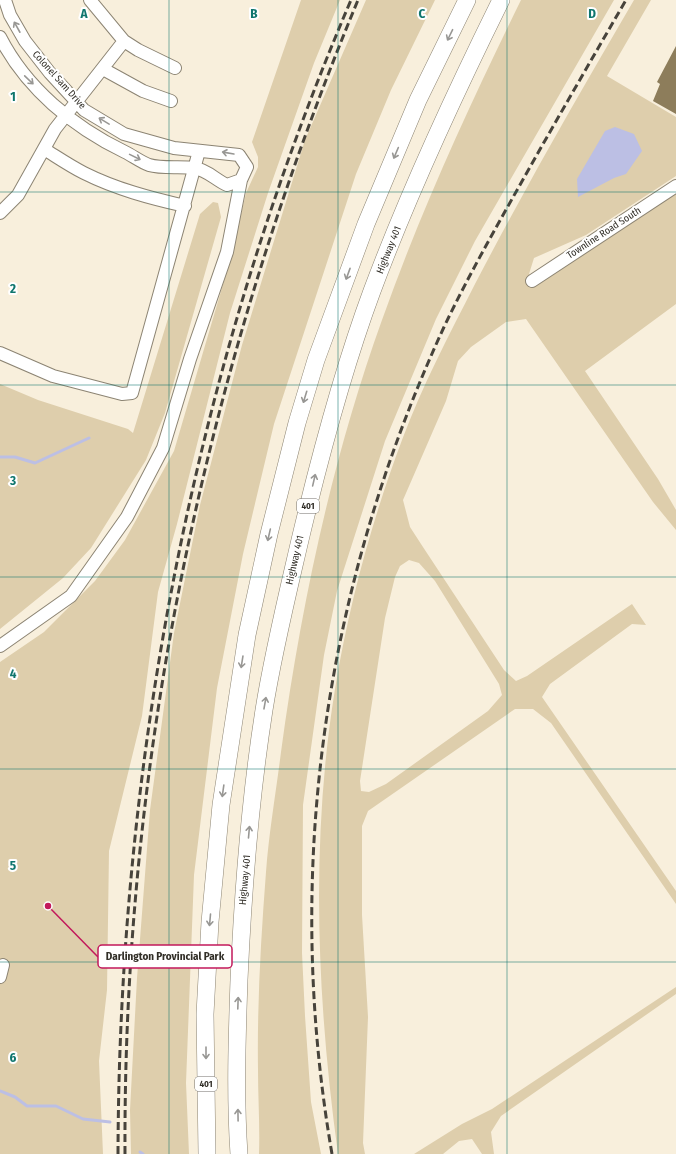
<svg xmlns="http://www.w3.org/2000/svg" width="676" height="1154" font-family="'Fira Sans Condensed',sans-serif">
  <style>
    .green { fill: #deceac; fill-rule: evenodd }
    .water { fill: #bcbfe4 }
    .lines { fill: none; stroke-linecap: round; stroke-linejoin: round }
    .stream { stroke: #bcbfe4; stroke-width: 3 }
    .building { fill: #8d7d5b }
    .minor-casing { stroke: #8c8473; stroke-width: 14 }
    .highway-casing { stroke: #8c8473; stroke-width: 18 }
    .minor { stroke: #fff; stroke-width: 12 }
    .highway { stroke: #fff; stroke-width: 17 }
    .rail { stroke: #47433b; stroke-width: 3; stroke-dasharray: 8 4; stroke-linecap: butt }
    .oneway { stroke: #989794 }
    .grid { fill: none; stroke: #0f766e; stroke-width: 1; stroke-opacity: 0.55 }
    .labels { text-anchor: middle; dominant-baseline: central; stroke-width: 4; stroke-linejoin: round; paint-order: stroke }
    .shield { fill: #fff; stroke: #706d68; stroke-width: 1 }
    .shield-label { font-size: 9px; font-weight: bold; fill: #322f28 }
    .street-label { font-size: 10px; fill: #322f28; stroke: #fff }
    .grid-label { font-size: 13px; text-anchor: middle; font-weight: bold; fill: #0f766e; stroke: #fff; stroke-width: 4; stroke-linejoin: round; paint-order: stroke }
    .leader { fill: none; stroke: #c2185b; stroke-width: 1.5 }
    .callout-dot { fill: #c2185b; stroke: #fff; stroke-width: 1.5 }
    .callout { fill: #fff; stroke: #c2185b; stroke-width: 1.5 }
    .callout-label { font-size: 11px; text-anchor: middle; font-weight: bold; fill: #322f28 }
  </style>
  <rect width="100%" height="100%" fill="#f8efdc"/>
  <!-- green -->
  <path class="green" d="M301 0H340L314 63 268 193 230 313 177 524 158 592 142 716 109 851 107 990 99 1061 103 1154H0V662L44 632 95 581 125 540 174 451 229 264 246 193 258 167V157L252 142Z
    M366 0H435L391 90 356 174 274 424 243 554 217 688 194 875 186 1083 189 1154H131L130 1110 137 978 150 810 174 633 200 505 242 345 305 140Z
    M521 0H614L475 241 436 319 385 441 337 591 324 655 303 805 302 953 305 1016 311 1102 321 1154H259C260 1126 258 1098 258 1070 257 1004 261 937 266 872 269 832 276 792 281 752 301 605 332 459 382 320 421 210 470 104 521 0Z
    M634 0H651L607 76 676 117V176L586 235 534 258 529 274 539 284 676 193V304L585 371 658 479 676 510V530L653 502 526 319 506 322 471 347 458 361 446 401 403 500 410 527 421 544 504 670 516 681 527 676 632 604 646 625 632 624 550 684 542 697 676 891V904L551 723 533 709H515L368 811 362 826V915L368 1017 363 1143 365 1154H338C317 1001 310 842 335 689 349 604 372 520 402 440 422 386 449 335 475 284 525 188 579 94 634 0ZM409 560 419 563 435 581 499 684 502 695 488 711 386 784 369 792 361 791 360 781 385 618 395 577 400 566Z
    M213 202 218 203 221 217 165 413 146 460 91 548 63 578 0 629V384L38 400 128 429 133 433 200 214Z
    M676 987V994L501 1116 491 1132 494 1154H482L472 1139 459 1141 443 1154H414L462 1124 492 1109Z"/>
  <!-- water -->
  <path class="water" d="M615 127 634 134 642 151 626 174 614 178 578 197 577 179 605 131Z"/>
  <g class="lines">
    <!-- stream -->
    <path class="stream" d="M0 457H15L35 463 89 438
      M0 1091 15 1097 27 1106H56L83 1119 110 1122
      M140 1152 143 1154"/>
  </g>
  <!-- building -->
  <path class="building" d="M676 46V114L653 101 660 84 657 82Z"/>
  <g class="lines">
    <!-- minor casing -->
    <g class="minor-casing">
      <path id="minor" d="M0 37C26 88 73 127 125 152 133 156 141 162 149 165 163 169 180 166 195 168 207 170 216 180 227 185L241 180
        M124 41 138 50 175 68
        M103 69 143 91 171 101
        M44 149C57 157 70 166 84 173 116 189 150 198 185 206
        M0 213 18 195 55 129 124 41 90 0
        M532 281 676 186
        M0 353 53 376 122 394 132 393 199 151
        M0 646 71 596 127 517 163 448 190 359 227 252 241 180 247 167 239 155 174 148 124 134 84 110 50 73 25 41 10 15 5 0
        M0 977 3 965"/>
    </g>
    <!-- highway casing -->
    <g class="highway-casing">
      <path id="highway" d="M207 1154 205 1014 210 922 221 805 247 635 269 534 297 423 316 360 366 224 418 100 467 0
        M239 1154C235 1096 237 1038 239 980 243 890 250 799 264 710 273 653 287 596 300 540 320 456 342 372 372 291 409 192 454 95 501 0"/>
    </g>
    <!-- minor -->
    <use href="#minor" class="minor"/>
    <!-- highway -->
    <use href="#highway" class="highway"/>
    <!-- rail -->
    <path class="rail" d="M118 1154C119 759 195 364 351 0
      M125 1154C123 758 206 366 358 0
      M332 1154C283 871 324 587 444 327 463 287 485 247 507 208 546 138 586 69 626 0"/>
  </g>
  <!-- one-way arrows -->
  <defs><path id="oneway-shaft" d="M-6 0H5M1.5-3L5.5 0L1.5 3" fill="none" stroke-width="1.6" stroke-linecap="round" stroke-linejoin="round"/></defs>
  <g class="oneway">
    <use href="#oneway-shaft" transform="translate(17 27) rotate(-119)"/>
    <use href="#oneway-shaft" transform="translate(450 35) rotate(116)"/>
    <use href="#oneway-shaft" transform="translate(29 80) rotate(44)"/>
    <use href="#oneway-shaft" transform="translate(104 121) rotate(-149)"/>
    <use href="#oneway-shaft" transform="translate(228 153) rotate(-170)"/>
    <use href="#oneway-shaft" transform="translate(396 153) rotate(113)"/>
    <use href="#oneway-shaft" transform="translate(135 157) rotate(26)"/>
    <use href="#oneway-shaft" transform="translate(348 274) rotate(110)"/>
    <use href="#oneway-shaft" transform="translate(305 397) rotate(107)"/>
    <use href="#oneway-shaft" transform="translate(314 480) rotate(-77)"/>
    <use href="#oneway-shaft" transform="translate(269 535) rotate(103)"/>
    <use href="#oneway-shaft" transform="translate(242 662) rotate(99)"/>
    <use href="#oneway-shaft" transform="translate(265 703) rotate(-80)"/>
    <use href="#oneway-shaft" transform="translate(223 791) rotate(98)"/>
    <use href="#oneway-shaft" transform="translate(249 832) rotate(-85)"/>
    <use href="#oneway-shaft" transform="translate(210 920) rotate(95)"/>
    <use href="#oneway-shaft" transform="translate(238 1003) rotate(-88)"/>
    <use href="#oneway-shaft" transform="translate(206 1053) rotate(90)"/>
    <use href="#oneway-shaft" transform="translate(238 1115) rotate(-91)"/>
  </g>
  <!-- grid -->
  <path class="grid" d="M169 0V1154M338 0V1154M507 0V1154M0 192H676M0 385H676M0 577H676M0 769H676M0 962H676"/>
  <g class="labels">
    <!-- shield labels -->
    <g class="shield">
      <rect x="297" y="499" width="22" height="14" rx="3"/>
      <rect x="195" y="1077" width="22" height="14" rx="3"/>
    </g>
    <g class="shield-label">
      <text x="308" y="506">401</text>
      <text x="206" y="1084">401</text>
    </g>
    <!-- street labels -->
    <g class="street-label">
      <text transform="translate(59 80) rotate(48)">Colonel Sam Drive</text>
      <text transform="translate(604 233) rotate(-33)">Townline Road South</text>
      <text transform="translate(389 250) rotate(-68)">Highway 401</text>
      <text transform="translate(295 560) rotate(-77)">Highway 401</text>
      <text transform="translate(245 880) rotate(-85)">Highway 401</text>
    </g>
  </g>
  <g class="grid-label">
    <text x="84" y="18">A</text>
    <text x="254" y="18">B</text>
    <text x="422" y="18">C</text>
    <text x="592" y="18">D</text>
    <text x="13" y="101">1</text>
    <text x="13" y="293">2</text>
    <text x="13" y="485">3</text>
    <text x="13" y="678">4</text>
    <text x="13" y="870">5</text>
    <text x="13" y="1062">6</text>
  </g>
  <!-- callouts -->
  <path class="leader" d="M48 906L98 957"/>
  <circle class="callout-dot" cx="48" cy="906" r="4"/>
  <rect class="callout" x="98" y="945" width="134" height="23" rx="4"/>
  <g class="callout-label">
    <text x="165" y="960">Darlington Provincial Park</text>
  </g>
</svg>
